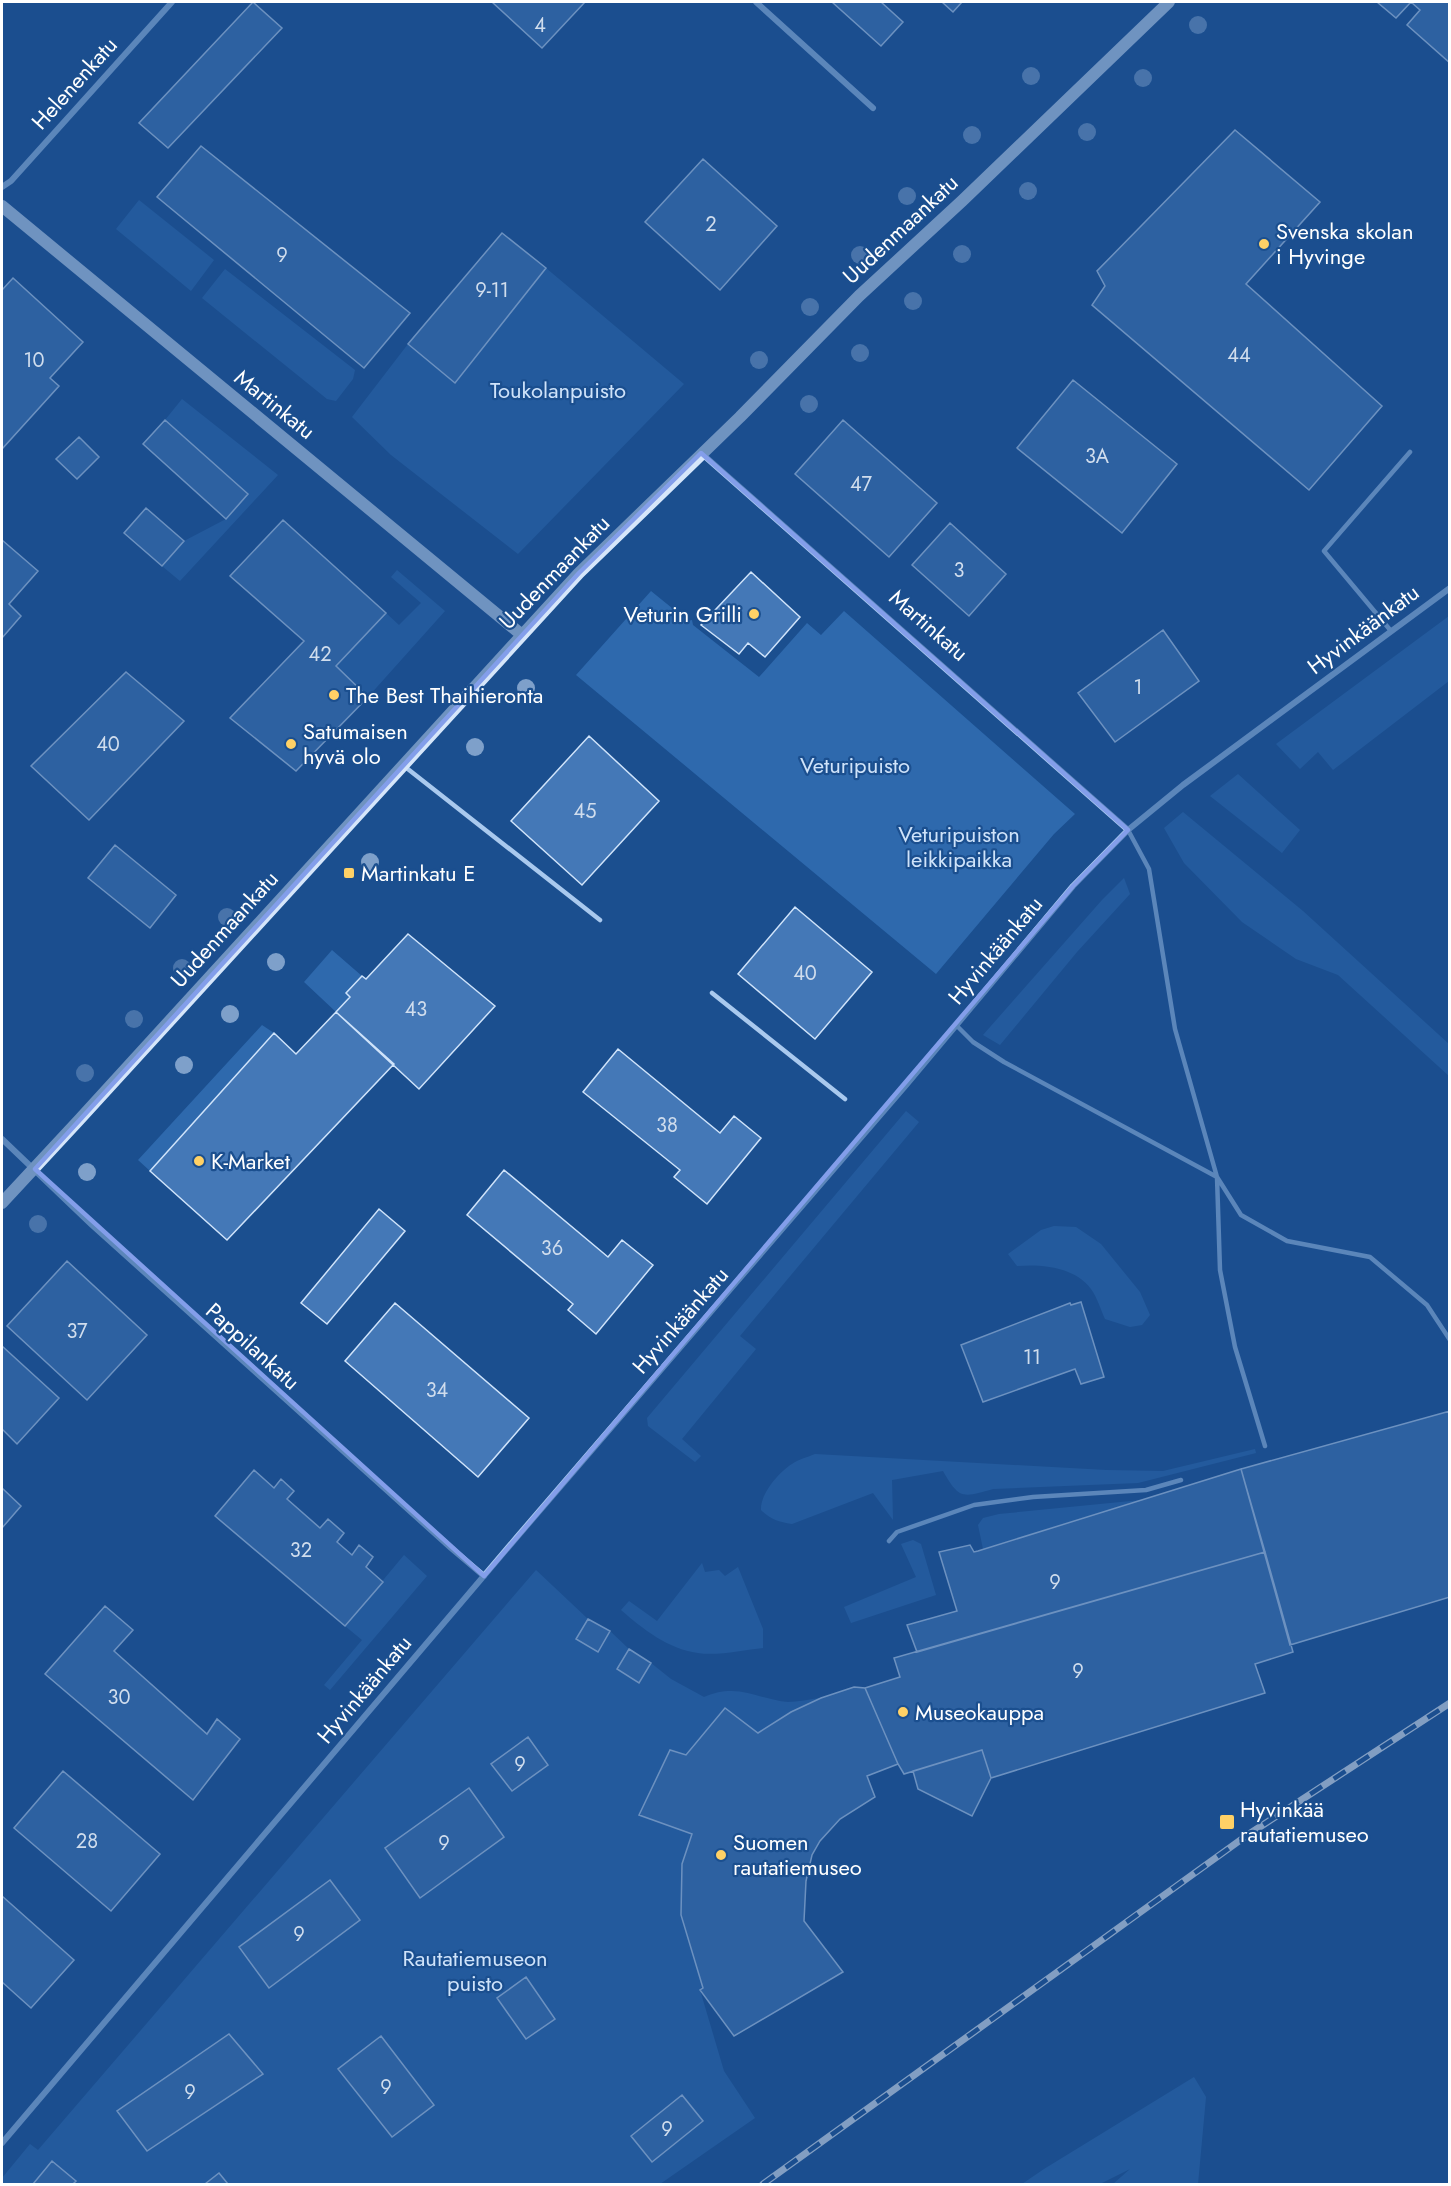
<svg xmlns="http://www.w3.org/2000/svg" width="1451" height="2186" font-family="Jost,sans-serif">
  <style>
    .green { fill: #2e69ad }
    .building { fill: #4478b7; stroke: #cfe3fa; stroke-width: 1.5 }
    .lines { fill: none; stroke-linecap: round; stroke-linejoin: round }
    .lane { stroke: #a9c9ee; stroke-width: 4.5 }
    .street { stroke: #a9c9ee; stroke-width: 6 }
    .secondary { stroke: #d6e6fa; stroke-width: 12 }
    .rail-casing { stroke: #fff; stroke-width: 7 }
    .rail { stroke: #1b4f8f; stroke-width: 4.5; stroke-dasharray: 14; stroke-linecap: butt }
    .tree { fill: #7ea0ca }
    .marked { fill: none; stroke: #839eea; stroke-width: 4.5; stroke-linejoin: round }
    .poi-dot { fill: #ffd166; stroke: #1b4f8f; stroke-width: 2 }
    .labels { text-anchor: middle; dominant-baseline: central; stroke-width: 4.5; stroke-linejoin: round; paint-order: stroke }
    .number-label { font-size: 20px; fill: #d0dded }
    .street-label { font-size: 22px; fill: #fff; stroke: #1b4f8f }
    .poi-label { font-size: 22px; fill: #fff; stroke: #1b4f8f; text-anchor: start }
    .park-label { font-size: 22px; fill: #cfe3fa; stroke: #1b4f8f }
  </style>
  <rect width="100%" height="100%" fill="#1b4f8f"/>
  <!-- green -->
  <path class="green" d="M139 200 214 260 191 291 116 229Z
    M546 268 684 384 518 554 391 455 352 417 408 344 455 383Z
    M225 269 355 370 353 379 336 401 327 399 202 298Z
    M182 399 278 475 180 581 162 566 184 541 226 519 248 494 165 420Z
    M397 570 445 611 368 697 336 666 386 613 399 625 421 603 391 577Z
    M651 591 688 621 692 620 693 625 759 677 807 623 821 635 844 611 1075 814 1054 834 936 974 576 675Z
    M1449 616V681L1333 770 1318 752 1300 769 1276 744Z
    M1238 774 1300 830 1282 853 1210 796Z
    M1183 812 1303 911 1449 1044V1076L1338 975 1296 959 1242 922 1184 863 1164 828Z
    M1124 878 1130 894 1077 952 1000 1045 983 1035 1102 900Z
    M332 950 362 976 346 993 350 997 336 1012 304 982Z
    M262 1025 274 1033 150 1171 138 1160Z
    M906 1111 919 1122 740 1336 756 1349 682 1439 701 1456 695 1462 648 1426 647 1418Z
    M1054 1226 1076 1227 1101 1244 1140 1292 1150 1315 1142 1325 1130 1327 1105 1319C1101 1310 1097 1297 1091 1289 1075 1267 1042 1264 1017 1266L1008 1254 1041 1230Z
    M1255 1449 1256 1453 1138 1483 993 1489C962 1498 959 1499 943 1471L892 1480 893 1520 873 1493 792 1524C779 1522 770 1519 761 1510 760 1494 779 1472 792 1464 799 1459 808 1457 815 1454L1106 1470 1163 1471Z
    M1141 1500 983 1549 978 1525 983 1518 999 1514Z
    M913 1540 921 1544 936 1595 851 1623 844 1607 916 1577 901 1544Z
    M404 1555 427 1576 330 1690 324 1685 362 1640 345 1626Z
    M702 1563 705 1572 719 1570 725 1576 738 1567 763 1629V1648C744 1650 717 1656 698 1653 668 1649 643 1629 621 1610L629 1601 657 1621Z
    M536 1570 588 1619 610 1631 629 1649 651 1663 671 1679 704 1697C738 1682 756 1699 788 1702 798 1702 810 1699 821 1698L791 1712 758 1733 725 1709 686 1755 670 1750 640 1814 692 1834 682 1864 681 1915 703 1988 700 1990 724 2071 755 2118 660 2184H2V2178L30 2144 38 2150Z
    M1194 2077 1206 2097 1198 2184H1113L1130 2169 1100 2184H1022L1044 2169Z"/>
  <!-- building -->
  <path class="building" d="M253 2 282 28 168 148 139 123Z
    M492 2H585L542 48Z
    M832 2H881L903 22 881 46Z
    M942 2H962L953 12Z
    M1377 2H1411L1396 18Z
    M1411 2H1450V63L1407 25 1420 10Z
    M1235 130 1320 202 1246 284 1382 406 1309 490 1092 305 1105 286 1097 271Z
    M201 146 410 313 364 368 157 197Z
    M703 159 777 226 720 290 645 222Z
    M502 233 546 268 455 383 408 344Z
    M13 278 83 342 50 378 59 386 2 449V290Z
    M1073 380 1177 464 1122 533 1017 448Z
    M165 420 248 494 226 519 143 444Z
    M843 420 937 503 889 557 795 474Z
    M79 437 99 457 77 479 56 459Z
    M146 508 184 541 162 566 124 533Z
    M283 520 386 613 336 666 368 697 296 771 230 718 304 641 230 576Z
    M950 523 1006 574 969 616 912 565Z
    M2 540 38 571 9 604 21 616 2 638Z
    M751 572 800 617 765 657 748 643 739 654 701 625Z
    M1163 630 1199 681 1115 742 1078 693Z
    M126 672 184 721 89 820 31 766Z
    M589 736 659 801 582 885 511 821Z
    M115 845 176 895 150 928 88 878Z
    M795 907 872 972 815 1039 738 974Z
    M408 934 495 1006 419 1089 336 1012 350 997 346 993 362 976 366 979Z
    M336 1012 394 1064 227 1240 150 1171 274 1033 296 1054Z
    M618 1049 720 1133 734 1116 761 1138 707 1204 674 1177 680 1170 583 1092Z
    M504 1170 608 1257 622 1240 653 1265 596 1334 568 1310 573 1304 467 1215Z
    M379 1209 405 1231 327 1324 301 1303Z
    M67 1261 147 1335 87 1400 7 1326Z
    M1081 1302 1104 1377 1081 1384 1075 1369 983 1402 961 1345 1070 1303 1071 1305Z
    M395 1303 529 1418 478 1477 345 1361Z
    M2 1346 59 1398 17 1444 2 1429Z
    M1450 1411V1597L1290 1645 1241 1469Z
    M1241 1469 1265 1552 917 1652 907 1625 957 1611 939 1552 970 1545 974 1552 978 1551Z
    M254 1470 274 1488 281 1479 294 1491 287 1499 320 1528 328 1519 344 1533 337 1542 352 1555 359 1545 373 1557 366 1567 383 1582 345 1626 215 1516Z
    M2 1488 21 1506 2 1528Z
    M1265 1552 1293 1652 1255 1664 1265 1693 991 1778 982 1750 904 1774 898 1764 865 1688 900 1677 894 1658Z
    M105 1606 133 1630 114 1651 207 1734 217 1719 240 1739 193 1800 45 1674Z
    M588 1619 610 1631 598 1652 576 1639Z
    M629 1649 651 1663 639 1683 617 1669Z
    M854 1687 865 1688 898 1764 867 1776 875 1797 840 1819 820 1841 812 1855 806 1881 804 1921 843 1972 734 2036 700 1990 703 1988 681 1915 682 1864 692 1834 639 1815 670 1750 686 1755 725 1708 758 1733 791 1712 821 1698Z
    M528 1737 548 1765 512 1791 491 1764Z
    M982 1750 991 1778 972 1816 918 1789 913 1771Z
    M63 1771 160 1854 111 1911 14 1828Z
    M469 1788 504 1837 420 1898 385 1848Z
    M330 1880 360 1920 269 1988 239 1947Z
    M2 1896 74 1960 31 2008 2 1982Z
    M526 1977 555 2019 526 2039 497 1998Z
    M229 2034 263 2074 147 2151 117 2111Z
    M381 2036 434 2105 392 2137 338 2069Z
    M682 2095 703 2121 652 2162 631 2136Z
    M52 2161 76 2181 73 2184H33Z
    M219 2173 228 2184H205Z"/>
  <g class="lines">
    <!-- lane -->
    <path class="lane" d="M1391 631 1324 551 1410 452
      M404 766 600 920
      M1128 830 1149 869 1175 1029 1217 1177 1220 1270 1235 1347 1265 1446
      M712 993 845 1099
      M956 1025 973 1042 1004 1062 1217 1177 1241 1215 1287 1241 1370 1257 1427 1305 1450 1340
      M889 1541 897 1532 974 1505 1033 1497 1146 1490 1181 1480"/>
    <!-- street -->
    <path class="street" d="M756 2 873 108
      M2 187 11 181 172 2
      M701 453 1128 830
      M2 1139 92 1225 451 1548 484 1576
      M2 2143 517 1537 907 1084 1073 886 1128 830 1183 785 1450 588"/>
    <!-- secondary -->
    <path class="secondary" d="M2 206 522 635
      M2 1203 79 1120 579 573 740 417 859 296 962 201 1169 2"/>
    <!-- rail casing -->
    <g class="rail-casing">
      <path id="rail" d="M763 2184 1246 1836 1450 1703"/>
    </g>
    <!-- rail -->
    <use href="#rail" class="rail"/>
  </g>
  <!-- trees -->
  <g class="tree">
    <circle cx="1198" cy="25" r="9"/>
    <circle cx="1031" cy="76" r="9"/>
    <circle cx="1143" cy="78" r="9"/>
    <circle cx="1087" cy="132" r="9"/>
    <circle cx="972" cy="135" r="9"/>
    <circle cx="1028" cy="191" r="9"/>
    <circle cx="907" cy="196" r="9"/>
    <circle cx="962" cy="254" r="9"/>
    <circle cx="860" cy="255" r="9"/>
    <circle cx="913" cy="301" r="9"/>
    <circle cx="810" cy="307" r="9"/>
    <circle cx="860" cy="353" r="9"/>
    <circle cx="759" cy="360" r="9"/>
    <circle cx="809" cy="404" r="9"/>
    <circle cx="526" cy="688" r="9"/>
    <circle cx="475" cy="747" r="9"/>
    <circle cx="370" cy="862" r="9"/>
    <circle cx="227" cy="917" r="9"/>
    <circle cx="276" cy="962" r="9"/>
    <circle cx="182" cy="968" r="9"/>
    <circle cx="230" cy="1014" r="9"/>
    <circle cx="134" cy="1019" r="9"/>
    <circle cx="184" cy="1065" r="9"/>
    <circle cx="85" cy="1073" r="9"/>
    <circle cx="87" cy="1172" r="9"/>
    <circle cx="38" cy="1224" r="9"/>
  </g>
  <!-- marked area -->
  <path d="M0 0H1451V2186H0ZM701 453 1128 830 1073 886 484 1576 35 1169 579 573Z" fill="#1b4f8f" fill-opacity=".55" fill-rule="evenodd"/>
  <path class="marked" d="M701 453 1128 830 1073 886 484 1576 35 1169 579 573Z"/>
  <!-- markers -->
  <g class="poi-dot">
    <circle cx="1264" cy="244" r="6"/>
    <circle cx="754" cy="614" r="6"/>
    <circle cx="334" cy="695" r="6"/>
    <circle cx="291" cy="744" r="6"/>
    <rect x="343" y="867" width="12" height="12" rx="3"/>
    <circle cx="199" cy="1161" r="6"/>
    <circle cx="903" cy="1712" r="6"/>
    <rect x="1219" y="1814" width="16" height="16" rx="3"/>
    <circle cx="721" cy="1855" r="6"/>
  </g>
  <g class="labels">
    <!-- number labels -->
    <g class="number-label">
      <text x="540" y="25">4</text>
      <text x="711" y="224">2</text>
      <text x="282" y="255">9</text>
      <text x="492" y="290">9-11</text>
      <text x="1239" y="355">44</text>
      <text x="34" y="360">10</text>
      <text x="1097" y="456">3A</text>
      <text x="861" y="484">47</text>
      <text x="959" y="570">3</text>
      <text x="320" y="654">42</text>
      <text x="1138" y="687">1</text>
      <text x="108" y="744">40</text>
      <text x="585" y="811">45</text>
      <text x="805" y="973">40</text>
      <text x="416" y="1009">43</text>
      <text x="667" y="1125">38</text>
      <text x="552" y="1248">36</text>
      <text x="77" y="1331">37</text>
      <text x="1032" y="1357">11</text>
      <text x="437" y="1390">34</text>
      <text x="301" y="1550">32</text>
      <text x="1055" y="1582">9</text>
      <text x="1078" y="1671">9</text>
      <text x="119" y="1697">30</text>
      <text x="520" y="1764">9</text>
      <text x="87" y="1841">28</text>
      <text x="444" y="1843">9</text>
      <text x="299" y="1934">9</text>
      <text x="386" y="2087">9</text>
      <text x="190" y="2092">9</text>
      <text x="667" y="2129">9</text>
    </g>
    <!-- street labels -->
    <g class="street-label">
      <text transform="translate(74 83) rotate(-48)">Helenenkatu</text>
      <text transform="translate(900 229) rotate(-43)">Uudenmaankatu</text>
      <text transform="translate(275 404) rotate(39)">Martinkatu</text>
      <text transform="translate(554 572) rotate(-46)">Uudenmaankatu</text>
      <text transform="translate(929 625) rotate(41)">Martinkatu</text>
      <text transform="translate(1363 629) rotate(-37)">Hyvinkäänkatu</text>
      <text transform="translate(224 929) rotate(-48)">Uudenmaankatu</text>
      <text transform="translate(995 950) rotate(-50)">Hyvinkäänkatu</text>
      <text transform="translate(680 1320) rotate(-49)">Hyvinkäänkatu</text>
      <text transform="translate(253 1346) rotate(42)">Pappilankatu</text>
      <text transform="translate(364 1689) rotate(-50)">Hyvinkäänkatu</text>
    </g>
    <!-- poi labels -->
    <g class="poi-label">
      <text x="1276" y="231">Svenska skolan<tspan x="1276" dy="25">i Hyvinge</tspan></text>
      <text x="742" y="614" text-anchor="end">Veturin Grilli</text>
      <text x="346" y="695">The Best Thaihieronta</text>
      <text x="303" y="731">Satumaisen<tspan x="303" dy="25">hyvä olo</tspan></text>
      <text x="361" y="873">Martinkatu E</text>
      <text x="211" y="1161">K-Market</text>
      <text x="915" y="1712">Museokauppa</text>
      <text x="1240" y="1809">Hyvinkää<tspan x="1240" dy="25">rautatiemuseo</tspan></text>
      <text x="733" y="1842">Suomen<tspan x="733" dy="25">rautatiemuseo</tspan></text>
    </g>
    <!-- park labels -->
    <g class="park-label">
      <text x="558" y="390">Toukolanpuisto</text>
      <text x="855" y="765">Veturipuisto</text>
      <text x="959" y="834">Veturipuiston<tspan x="959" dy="25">leikkipaikka</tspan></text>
      <text x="475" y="1958">Rautatiemuseon<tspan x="475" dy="25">puisto</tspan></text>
    </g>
  </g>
  <!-- border -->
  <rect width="1451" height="2186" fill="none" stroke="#ffffff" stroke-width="6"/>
</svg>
